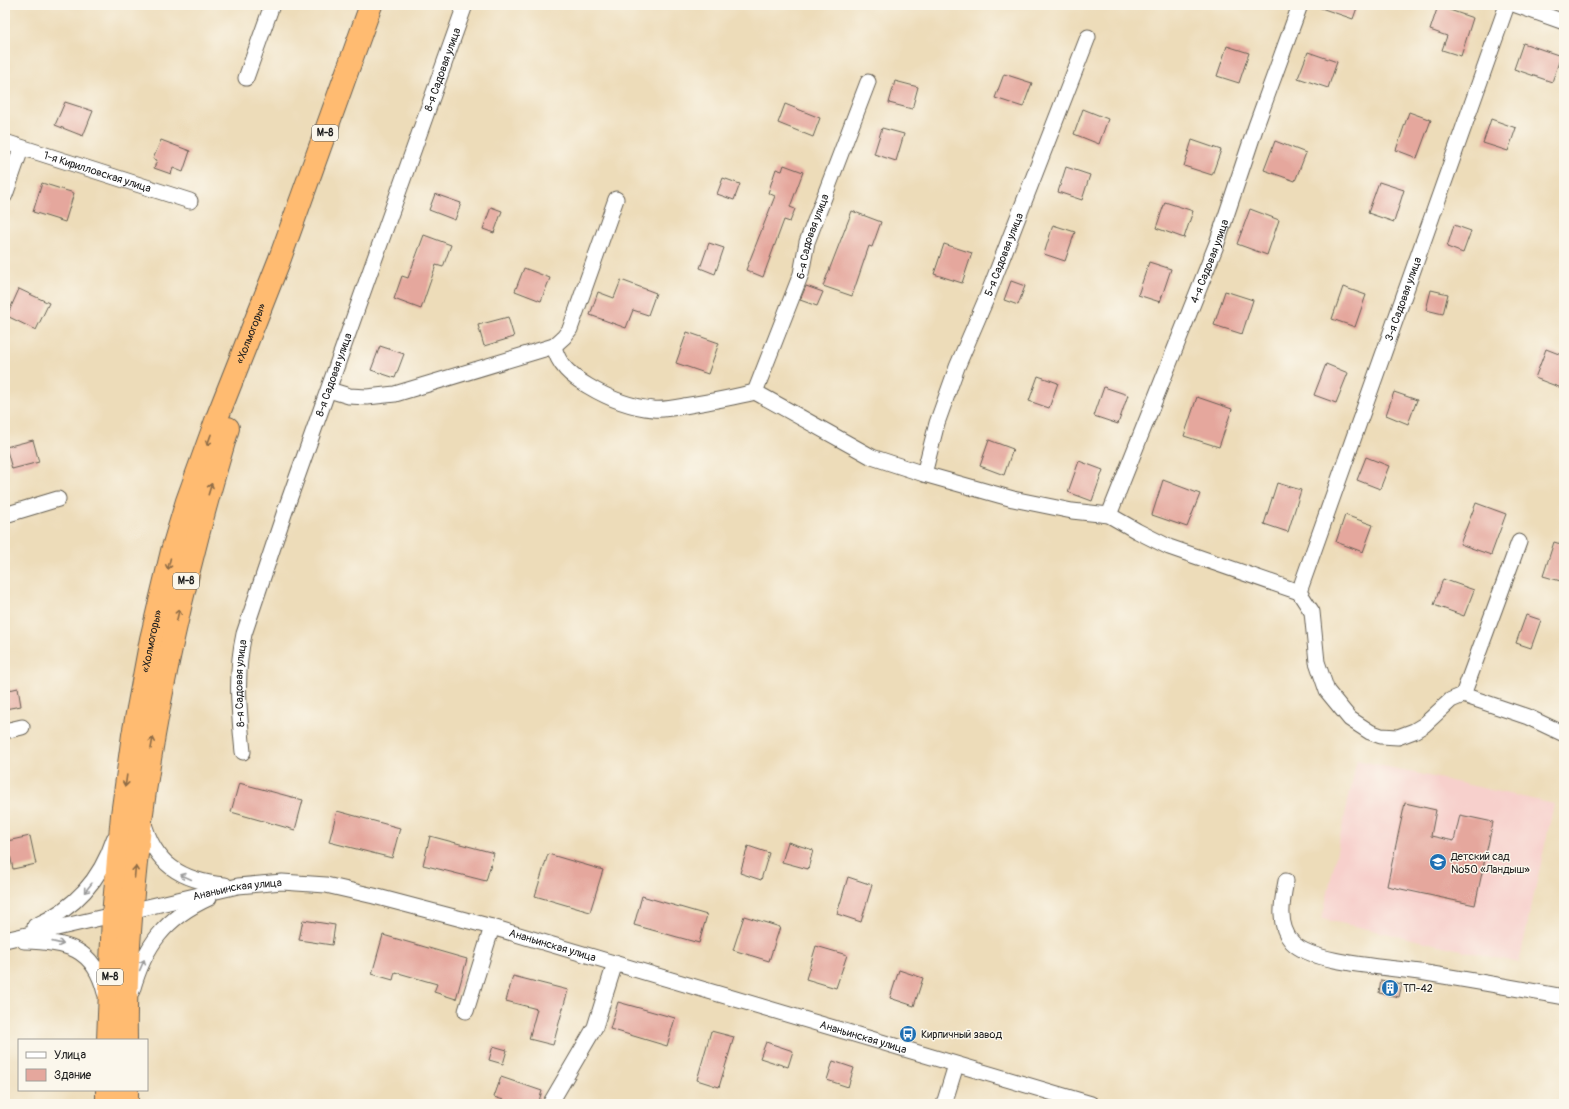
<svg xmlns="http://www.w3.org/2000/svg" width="1569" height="1109" font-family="Pangolin,sans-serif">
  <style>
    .built { fill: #f7d0cc }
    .building { fill: #e5a79d }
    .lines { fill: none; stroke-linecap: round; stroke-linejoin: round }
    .minor-casing { stroke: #655f53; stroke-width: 17 }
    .highway-casing { stroke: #655f53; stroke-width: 24 }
    .minor { stroke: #fff; stroke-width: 15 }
    .highway { stroke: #ffbb71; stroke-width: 22 }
    .oneway { stroke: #8e6c46 }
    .oneway2 { stroke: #999 }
    .labels { text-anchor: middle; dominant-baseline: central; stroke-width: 3; stroke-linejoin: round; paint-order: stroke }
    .shield { fill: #fbf7ec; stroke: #5f5e5a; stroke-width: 1 }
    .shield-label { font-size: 10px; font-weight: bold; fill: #1c1c1c }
    .street-label { font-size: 11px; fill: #1c1c1c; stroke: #fbf7ec }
    .poi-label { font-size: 11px; fill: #1c1c1c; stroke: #fbf7ec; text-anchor: start }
  </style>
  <rect width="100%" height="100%" fill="#fbf7ec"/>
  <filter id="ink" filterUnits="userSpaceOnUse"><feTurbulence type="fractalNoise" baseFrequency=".025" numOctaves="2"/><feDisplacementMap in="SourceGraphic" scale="8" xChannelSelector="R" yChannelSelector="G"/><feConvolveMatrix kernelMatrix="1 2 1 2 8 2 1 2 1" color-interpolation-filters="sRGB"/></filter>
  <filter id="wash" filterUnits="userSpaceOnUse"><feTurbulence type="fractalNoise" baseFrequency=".012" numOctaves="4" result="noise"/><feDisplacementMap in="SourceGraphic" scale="16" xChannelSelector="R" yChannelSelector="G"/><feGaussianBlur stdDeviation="0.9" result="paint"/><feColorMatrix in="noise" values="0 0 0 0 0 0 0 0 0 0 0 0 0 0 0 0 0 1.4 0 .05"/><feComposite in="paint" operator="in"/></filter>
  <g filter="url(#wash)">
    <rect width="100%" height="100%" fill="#eddcb9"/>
    <!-- built -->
    <path class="built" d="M1357 760 1554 804 1519 963 1322 919Z"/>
    <g id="blocks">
      <!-- building -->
      <path class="building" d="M1319 5H1358L1353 19 1318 7Z
        M1438 6 1473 18 1461 56 1442 50 1447 36 1430 30Z
        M1523 43 1561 56 1552 82 1514 69Z
        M1227 46 1249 53 1239 83 1217 76Z
        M1308 52 1337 62 1328 88 1298 78Z
        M1004 74 1032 83 1023 107 995 98Z
        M895 81 918 87 912 109 889 103Z
        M65 102 93 111 83 136 55 125Z
        M785 104 820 118 813 137 778 123Z
        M1083 109 1108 119 1099 144 1074 134Z
        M1409 112 1431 120 1417 158 1396 150Z
        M1491 119 1516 128 1508 151 1483 143Z
        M882 128 904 134 896 161 874 154Z
        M161 140 190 151 183 172 173 168 171 174 154 168 157 160 153 159Z
        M1192 140 1221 150 1212 175 1184 166Z
        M1275 141 1306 153 1295 181 1264 170Z
        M784 165 803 172 790 207 795 209 790 222 784 220 763 277 746 270 775 196 768 193 776 169 782 171Z
        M1066 167 1090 175 1082 200 1058 192Z
        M723 178 740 184 734 200 717 194Z
        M1379 182 1404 190 1394 222 1368 213Z
        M42 183 74 193 65 222 33 212Z
        M435 194 461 203 455 220 429 210Z
        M1165 202 1193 211 1184 238 1156 228Z
        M491 207 502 211 494 233 483 229Z
        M1250 209 1279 220 1267 255 1237 244Z
        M852 211 881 222 872 247 869 246 852 296 823 286Z
        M1053 225 1075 232 1065 261 1044 254Z
        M1454 225 1471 231 1463 253 1447 247Z
        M424 235 451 245 443 267 436 265 421 309 394 299 402 276 408 278Z
        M709 243 724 248 715 274 700 268Z
        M944 244 972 253 962 283 934 274Z
        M1149 262 1171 269 1160 302 1138 295Z
        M524 268 550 278 541 301 515 291Z
        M621 280 656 293 648 315 633 310 626 328 590 315 598 292 614 298Z
        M1011 281 1025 286 1018 305 1004 300Z
        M806 286 823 292 817 306 800 300Z
        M1343 287 1366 295 1355 327 1332 319Z
        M19 289 49 303 36 330 7 316Z
        M1431 290 1448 294 1443 314 1426 310Z
        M1225 291 1253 300 1242 334 1214 325Z
        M508 317 514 337 484 346 478 325Z
        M687 332 719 343 708 374 676 363Z
        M380 346 404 354 395 378 371 370Z
        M1546 349 1564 356V389L1535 378Z
        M1326 364 1348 373 1336 403 1314 395Z
        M1038 376 1058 383 1049 408 1029 401Z
        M1104 387 1128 395 1118 424 1094 416Z
        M1394 392 1417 400 1408 424 1386 415Z
        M1197 397 1232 409 1219 447 1184 436Z
        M33 440 39 462 12 469 6 447Z
        M989 440 1013 449 1004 475 980 466Z
        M1366 457 1389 466 1380 489 1357 480Z
        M1079 461 1103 470 1092 501 1068 492Z
        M1163 480 1200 494 1187 527 1152 515Z
        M1277 483 1301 490 1288 532 1264 524Z
        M1476 503 1506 514 1491 555 1460 544Z
        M1345 515 1373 525 1363 552 1336 542Z
        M1554 542 1564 545V582L1543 576Z
        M1443 579 1474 590 1464 616 1434 605Z
        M1526 615 1541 620 1531 648 1516 643Z
        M18 688 21 706 5 709V691Z
        M239 783 303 800 295 830 231 812Z
        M1405 803 1436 810 1431 836 1454 841 1460 815 1493 822 1475 905 1387 886Z
        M337 811 400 828 392 858 329 842Z
        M30 836 36 864 13 869 7 841Z
        M430 836 494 853 486 881 423 865Z
        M788 842 813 850 808 869 782 862Z
        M748 846 769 853 761 880 740 873Z
        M548 854 603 870 590 912 535 896Z
        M848 877 872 885 861 922 837 914Z
        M642 896 707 915 699 943 634 925Z
        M744 916 780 927 769 961 733 950Z
        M303 920 335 925 332 945 299 940Z
        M383 935 467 959 456 999 434 992 437 984 395 972 393 980 372 974Z
        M816 946 847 955 836 988 806 979Z
        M899 970 923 978 914 1006 890 998Z
        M513 976 568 990 553 1045 529 1039 537 1009 506 1001Z
        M1381 980 1402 984 1399 997 1379 993Z
        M618 1002 675 1018 667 1046 610 1029Z
        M711 1031 734 1037 719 1087 697 1080Z
        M766 1042 793 1051 788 1067 760 1058Z
        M493 1046 507 1050 503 1064 489 1060Z
        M833 1061 854 1068 848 1087 827 1080Z
        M501 1077 542 1091 538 1104H516L494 1097Z"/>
    </g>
  </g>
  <g filter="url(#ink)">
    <use href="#blocks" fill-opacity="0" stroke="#655f53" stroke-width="1"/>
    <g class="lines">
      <!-- minor casing -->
      <g class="minor-casing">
        <g id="minor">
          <path d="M1516 5 1564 22"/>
          <path d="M246 78 272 5"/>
          <path id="s1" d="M5 142 190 201"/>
          <path d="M5 195 21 149"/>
          <path d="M554 346 564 337 570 329 616 199"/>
          <path d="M329 390 349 396 367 397 395 394 554 346C558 365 571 376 588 386 608 398 630 407 653 409 663 410 674 408 684 406 708 402 731 398 755 392L872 457 924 474 1013 499 1072 511 1109 515 1137 531 1169 547 1299 592 1312 612 1317 662 1327 691 1350 719 1370 732 1381 736 1398 737 1414 731 1424 725 1451 700 1463 695 1528 717 1564 734"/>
          <path id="s2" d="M755 392 801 274 807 242 868 82"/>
          <path id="s3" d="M924 474 937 423 957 367 987 297 1088 37"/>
          <path d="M5 515 58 499"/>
          <path id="s4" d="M1109 515 1217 243 1256 126 1300 5"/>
          <path id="s5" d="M1299 592 1507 5"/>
          <path d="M1463 695 1519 542"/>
          <path d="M5 731 22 727"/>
          <path id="s6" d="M243 752C239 712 235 674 244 634L285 511 465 5"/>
          <path d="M143 820C154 864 181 881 225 885"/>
          <path d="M1286 881C1282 901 1277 925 1292 942 1312 964 1390 967 1420 972 1468 980 1516 988 1564 997"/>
          <path d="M35 926C74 909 101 879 114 839"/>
          <path id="s7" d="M5 940 238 886 282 882 326 885 374 896 492 927 1091 1104"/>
          <path d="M24 941C66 942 94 947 105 993"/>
          <path d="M132 991C145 945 165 918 209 898"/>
          <path d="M466 1011 492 927"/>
          <path d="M550 1104 595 1027 615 963"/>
          <path d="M944 1104 956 1065"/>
        </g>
      </g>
      <!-- highway casing -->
      <g class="highway-casing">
        <g id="highway">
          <path id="s8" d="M108 1040 113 915 122 815 133 735 151 639 172 551 187 501 217 418 279 261 371 5"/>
          <path d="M126 1040C125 991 129 942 133 893 147 735 182 581 228 428"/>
          <path d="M127 1090V1104"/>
          <path d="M107 1104V1090"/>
        </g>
      </g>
      <!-- minor -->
      <use href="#minor" class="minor"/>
      <!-- highway -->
      <use href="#highway" class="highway"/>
    </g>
    <!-- one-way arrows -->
    <defs><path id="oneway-shaft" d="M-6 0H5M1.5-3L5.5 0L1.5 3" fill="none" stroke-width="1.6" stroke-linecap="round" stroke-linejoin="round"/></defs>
    <g class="oneway">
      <use href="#oneway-shaft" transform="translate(209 440) rotate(110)"/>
      <use href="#oneway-shaft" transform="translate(210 489) rotate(-73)"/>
      <use href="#oneway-shaft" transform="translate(169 564) rotate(104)"/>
      <use href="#oneway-shaft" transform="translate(178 615) rotate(-77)"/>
      <use href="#oneway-shaft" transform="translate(152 743) rotate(-80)"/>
      <use href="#oneway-shaft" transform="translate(126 781) rotate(98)"/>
      <use href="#oneway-shaft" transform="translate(135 872) rotate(-85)"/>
    </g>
    <g class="oneway2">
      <use href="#oneway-shaft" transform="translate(186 877) rotate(-155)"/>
      <use href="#oneway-shaft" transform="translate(88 888) rotate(129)"/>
      <use href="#oneway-shaft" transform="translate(58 943) rotate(13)"/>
      <use href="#oneway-shaft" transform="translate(142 965) rotate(-67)"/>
    </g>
  </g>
  <!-- icons -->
  <defs>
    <g id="school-disc" transform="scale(0.9)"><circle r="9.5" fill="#1f6fb2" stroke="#fbf7ec"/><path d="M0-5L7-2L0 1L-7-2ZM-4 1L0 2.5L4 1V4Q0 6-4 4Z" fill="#fff"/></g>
    <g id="building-disc" transform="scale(0.9)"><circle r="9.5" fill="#1f6fb2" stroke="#fbf7ec"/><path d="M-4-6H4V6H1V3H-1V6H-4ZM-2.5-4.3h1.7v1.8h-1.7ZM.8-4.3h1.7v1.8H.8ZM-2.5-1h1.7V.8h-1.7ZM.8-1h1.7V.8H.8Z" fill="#fff"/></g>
    <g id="bus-disc" transform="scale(0.9)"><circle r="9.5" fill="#1f6fb2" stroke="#fbf7ec"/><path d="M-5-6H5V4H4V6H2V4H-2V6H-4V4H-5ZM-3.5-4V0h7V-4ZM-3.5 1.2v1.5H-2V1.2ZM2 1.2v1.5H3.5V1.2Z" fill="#fff"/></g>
  </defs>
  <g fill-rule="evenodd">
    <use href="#school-disc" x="1438" y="862"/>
    <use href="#building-disc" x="1390" y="988"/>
    <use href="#bus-disc" x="908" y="1034"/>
  </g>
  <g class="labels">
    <!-- shield labels -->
    <g class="shield">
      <rect x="312" y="125" width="26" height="16" rx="3"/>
      <rect x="173" y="573" width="26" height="16" rx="3"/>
      <rect x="97" y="969" width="26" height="16" rx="3"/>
    </g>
    <g class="shield-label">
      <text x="325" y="133">М-8</text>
      <text x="186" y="581">М-8</text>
      <text x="110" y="977">М-8</text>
    </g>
    <!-- street labels -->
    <g class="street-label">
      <text stroke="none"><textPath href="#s6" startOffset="717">8-я Садовая улица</textPath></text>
      <text stroke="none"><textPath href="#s1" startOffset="97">1-я Кирилловская улица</textPath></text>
      <text stroke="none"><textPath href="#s2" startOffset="166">6-я Садовая улица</textPath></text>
      <text stroke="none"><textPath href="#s3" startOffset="234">5-я Садовая улица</textPath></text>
      <text stroke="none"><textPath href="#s4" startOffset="273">4-я Садовая улица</textPath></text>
      <text stroke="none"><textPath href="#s5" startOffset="311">3-я Садовая улица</textPath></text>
      <text stroke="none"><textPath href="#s8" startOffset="726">«Холмогоры»</textPath></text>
      <text stroke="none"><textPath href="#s6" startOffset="393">8-я Садовая улица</textPath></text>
      <text stroke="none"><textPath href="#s8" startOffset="402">«Холмогоры»</textPath></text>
      <text stroke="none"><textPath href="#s6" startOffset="69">8-я Садовая улица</textPath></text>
      <text stroke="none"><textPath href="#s7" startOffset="238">Ананьинская улица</textPath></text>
      <text stroke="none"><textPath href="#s7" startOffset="562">Ананьинская улица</textPath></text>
      <text stroke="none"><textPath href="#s7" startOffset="886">Ананьинская улица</textPath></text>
    </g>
    <!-- poi labels -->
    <g class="poi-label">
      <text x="1451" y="856">Детский сад<tspan x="1451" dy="13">№50 «Ландыш»</tspan></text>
      <text x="1403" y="988">ТП-42</text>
      <text x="921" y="1034">Кирпичный завод</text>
    </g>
  </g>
  <!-- margin -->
  <rect width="1569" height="1109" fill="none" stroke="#fbf7ec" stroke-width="20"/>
  <!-- legend -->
  <rect x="18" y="1039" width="130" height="52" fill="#fbf7ec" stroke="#a29f99"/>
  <rect x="26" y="1052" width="20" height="6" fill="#ffffff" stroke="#a29f99"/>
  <text x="54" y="1059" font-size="12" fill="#1c1c1c">Улица</text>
  <rect x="26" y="1069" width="20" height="12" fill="#e5a79d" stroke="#a29f99"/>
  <text x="54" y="1079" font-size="12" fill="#1c1c1c">Здание</text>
</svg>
